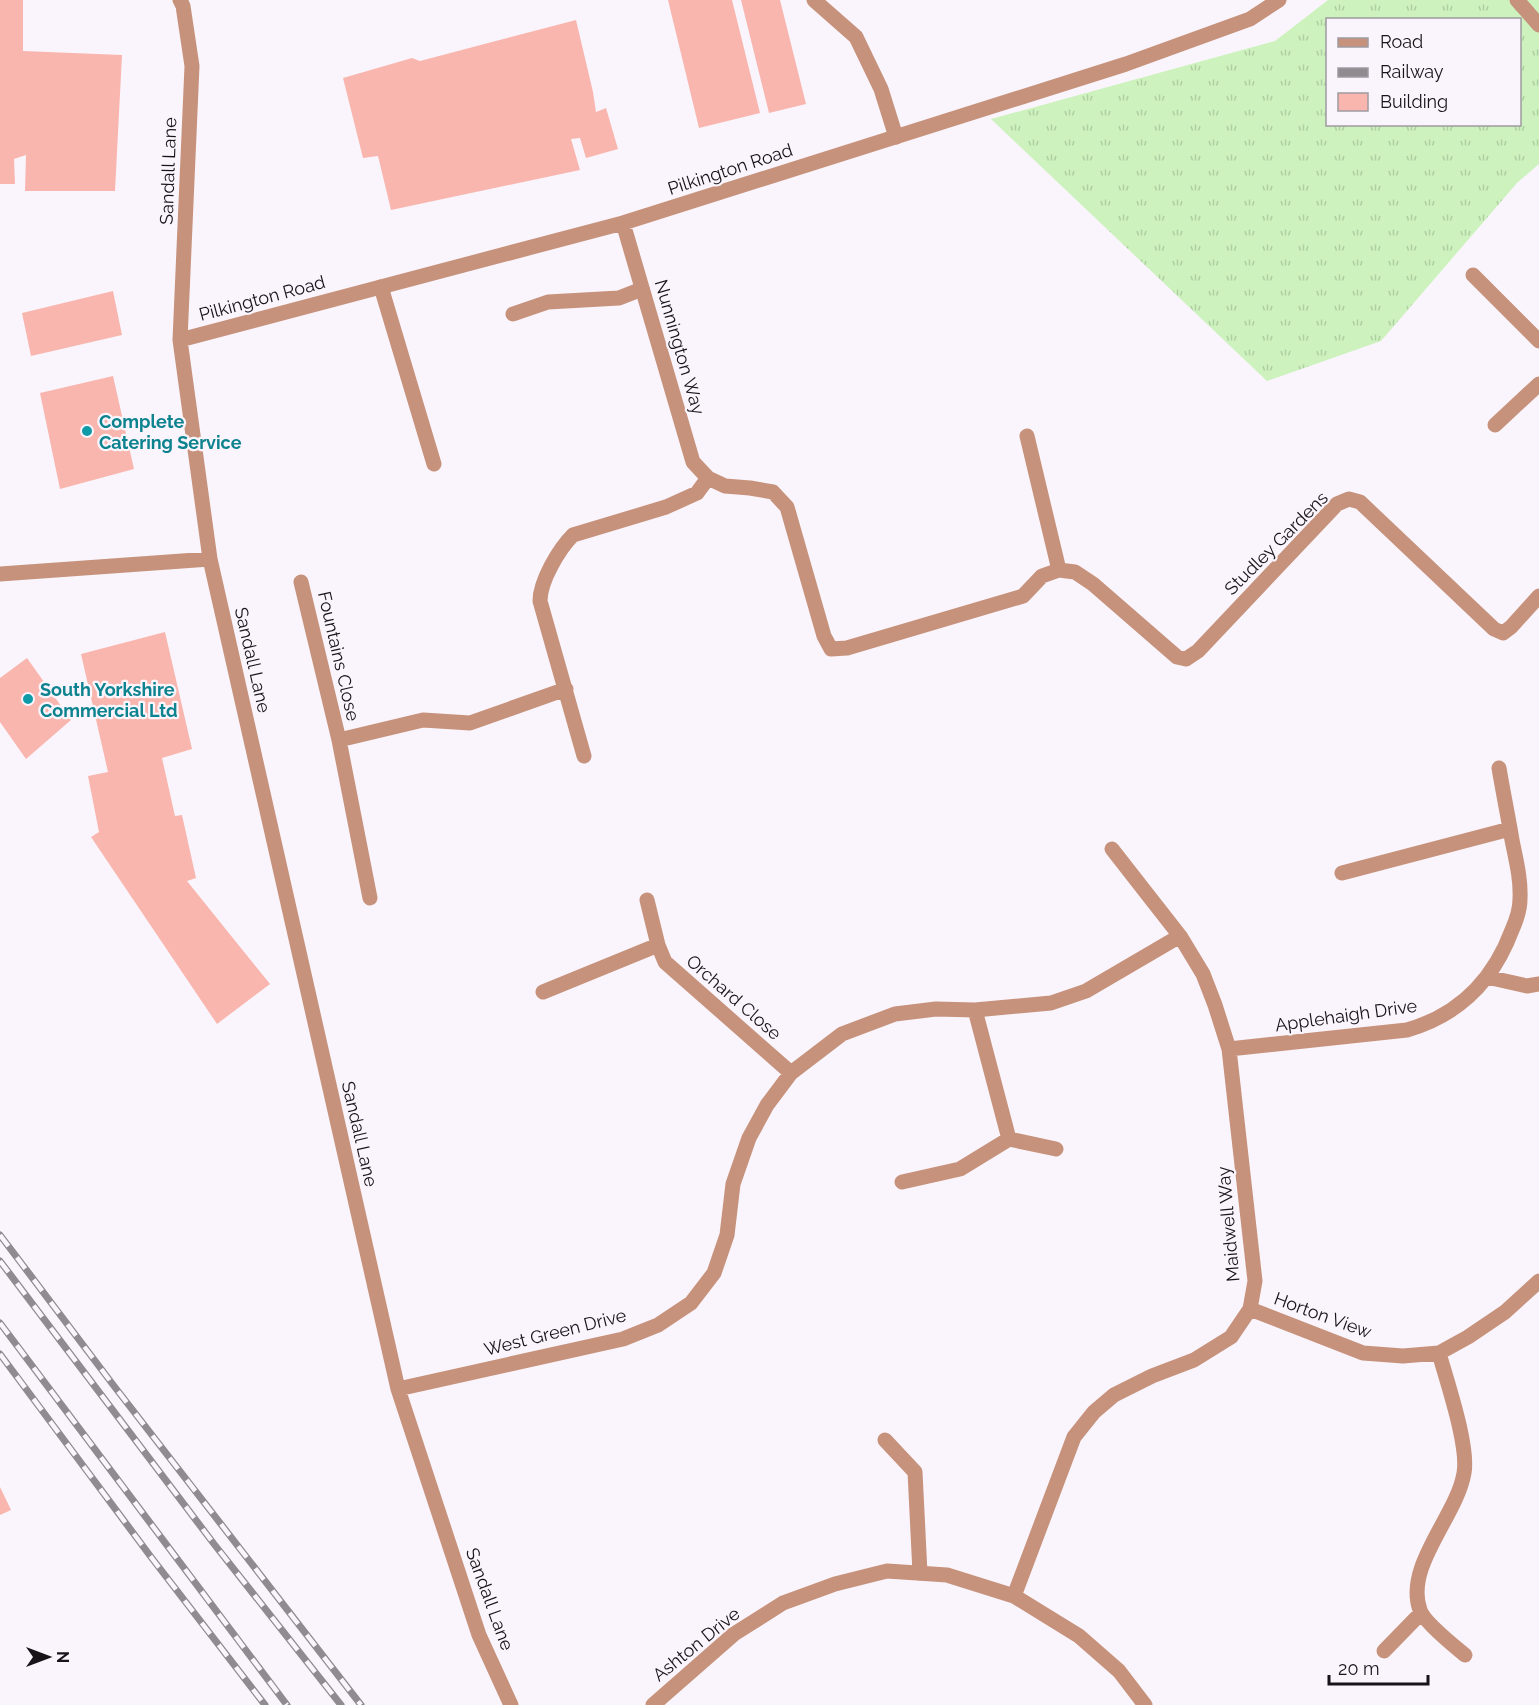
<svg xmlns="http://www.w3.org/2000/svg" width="1539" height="1705" font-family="Raleway,sans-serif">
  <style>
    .grass { fill: url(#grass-tufts); fill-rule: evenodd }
    .building { fill: #f9b6ae }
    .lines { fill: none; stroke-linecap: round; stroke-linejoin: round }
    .lane { stroke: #c7927c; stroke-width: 15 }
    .street { stroke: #c7927c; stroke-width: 15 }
    .rail-casing { stroke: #8f8b91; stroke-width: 7 }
    .rail { stroke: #faf5fc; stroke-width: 4.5; stroke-dasharray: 14; stroke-linecap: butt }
    .culture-dot { fill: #0f9aa8; stroke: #faf5fc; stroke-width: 2 }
    .labels { text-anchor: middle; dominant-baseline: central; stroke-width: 4.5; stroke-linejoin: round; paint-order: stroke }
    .street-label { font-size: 18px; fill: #171319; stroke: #faf5fc }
    .culture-label { font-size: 18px; font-weight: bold; fill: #0d838f; stroke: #faf5fc; text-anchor: start }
  </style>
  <defs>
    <pattern id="grass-tufts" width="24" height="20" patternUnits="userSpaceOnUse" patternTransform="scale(1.5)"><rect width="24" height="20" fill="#cdf2be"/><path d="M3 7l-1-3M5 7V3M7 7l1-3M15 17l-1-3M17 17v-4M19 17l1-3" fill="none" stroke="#afcfa3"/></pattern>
  </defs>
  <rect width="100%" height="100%" fill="#faf5fc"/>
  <!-- grass -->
  <path class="grass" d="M1328 0H1539V164L1517 183 1381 341 1267 381 991 119 1275 41ZM1328 20H1520V124H1328Z"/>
  <!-- building -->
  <path class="building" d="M0 0H23V51L122 55 115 191H25L26 155 14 159 15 184H0Z
    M668 0H732L760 113 699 128Z
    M741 0H780L806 104 769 113Z
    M576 20 593 92 596 112 606 108 618 149 586 158 580 138 571 139 580 170 391 210 378 156 363 158 343 78 412 58 420 61Z
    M113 291 122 335 31 356 22 313Z
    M113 376 134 469 60 489 40 393Z
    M165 632 192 749 162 758 175 816 182 815 196 878 187 881 270 984 217 1024 91 837 99 832 88 776 108 772 81 654Z
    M27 658 71 720 26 759 0 722V678Z
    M0 1487 11 1510 0 1515Z"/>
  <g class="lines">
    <!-- lane -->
    <path class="lane" d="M814 0 856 37 881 89 896 137
      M1517 0 1539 25
      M381 287 434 464
      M513 314 548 302 619 298 642 289
      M885 1440 915 1472 920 1573"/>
    <!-- street -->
    <path class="street" d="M180 0 183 6 192 66 180 340 210 559 398 1389 479 1635 511 1705
      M623 223 693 462 708 478 725 486 750 488 773 492 787 507 824 636 831 649 847 648 1023 596 1042 576 1059 570
      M1473 275 1539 341
      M180 340 623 223 1126 64 1250 19 1279 0
      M1495 425 1539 384
      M1027 436 1059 570 1075 572 1093 584 1177 657 1186 659 1198 651 1337 504 1349 499 1360 502 1494 629 1503 633 1511 627 1539 596
      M0 574 210 559
      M301 582 339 740 423 720 470 723 566 689
      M339 740 370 898
      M584 756 540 601C540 581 559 549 573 535L666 507 697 493 708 478
      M1342 873 1510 829
      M647 900 658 945 665 962 791 1073
      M1487 977 1527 986 1539 984
      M543 992 658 945
      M975 1010 1009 1139
      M1229 1049 1407 1030C1459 1015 1493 981 1512 930 1516 921 1520 909 1520 899 1521 879 1516 860 1512 840 1508 816 1503 792 1499 768
      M902 1182 960 1169 1009 1139 1056 1149
      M1250 1309 1363 1353 1403 1356 1439 1353 1468 1337 1505 1312 1539 1281
      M1439 1353C1447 1382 1469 1446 1464 1473 1457 1516 1404 1566 1420 1610 1424 1622 1454 1646 1465 1655
      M398 1389 623 1339 658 1325 691 1303 714 1273 727 1235 733 1184 749 1138 767 1105 791 1073 842 1034 895 1014 936 1009 975 1010 1051 1003 1086 991 1180 936
      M1014 1596 1074 1437 1094 1412 1114 1395 1152 1376 1194 1360 1231 1337 1250 1309 1255 1281 1229 1049 1215 1005 1203 974 1180 936 1112 849
      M1384 1651 1421 1613
      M653 1705 734 1634 783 1603 835 1584 887 1571 947 1575 1014 1596 1079 1636 1119 1671 1145 1705"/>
    <!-- rail casing -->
    <g class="rail-casing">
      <path id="rail" d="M0 1235 114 1386 361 1705
        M0 1261 214 1544 341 1705
        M0 1323 287 1705
        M0 1354 151 1557 265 1705"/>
    </g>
    <!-- rail -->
    <use href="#rail" class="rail"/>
  </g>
  <!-- markers -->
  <g class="culture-dot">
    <circle cx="87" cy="431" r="6"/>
    <circle cx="28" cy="699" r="6"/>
  </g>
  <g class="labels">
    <!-- street labels -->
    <g class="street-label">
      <text transform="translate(730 169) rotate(-18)">Pilkington Road</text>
      <text transform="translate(168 171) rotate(-88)">Sandall Lane</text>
      <text transform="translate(262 298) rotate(-15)">Pilkington Road</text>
      <text transform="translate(680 347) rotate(74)">Nunnington Way</text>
      <text transform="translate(1276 543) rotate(-45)">Studley Gardens</text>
      <text transform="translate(339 656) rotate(77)">Fountains Close</text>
      <text transform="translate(253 660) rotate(77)">Sandall Lane</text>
      <text transform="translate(734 997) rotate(41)">Orchard Close</text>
      <text transform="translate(1346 1015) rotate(-8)">Applehaigh Drive</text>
      <text transform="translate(360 1134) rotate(77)">Sandall Lane</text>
      <text transform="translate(1228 1224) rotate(-95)">Maidwell Way</text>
      <text transform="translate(1323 1315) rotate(20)">Horton View</text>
      <text transform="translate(555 1332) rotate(-14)">West Green Drive</text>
      <text transform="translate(490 1599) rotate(70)">Sandall Lane</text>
      <text transform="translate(696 1644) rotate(-39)">Ashton Drive</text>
    </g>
    <!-- culture labels -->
    <g class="culture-label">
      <text x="99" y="421">Complete<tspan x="99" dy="21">Catering Service</tspan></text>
      <text x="40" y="689">South Yorkshire<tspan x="40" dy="21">Commercial Ltd</tspan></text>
    </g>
  </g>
  <!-- legend -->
  <rect x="1326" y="18" width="195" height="108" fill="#faf5fc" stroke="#9f9ba1" stroke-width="1.5"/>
  <rect x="1338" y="38" width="30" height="9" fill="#c7927c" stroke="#9f9ba1" stroke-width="1.5"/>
  <text x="1380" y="48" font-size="18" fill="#171319">Road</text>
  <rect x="1338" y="68" width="30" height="9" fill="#8f8b91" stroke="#9f9ba1" stroke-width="1.5"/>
  <text x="1380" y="78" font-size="18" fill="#171319">Railway</text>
  <rect x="1338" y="93" width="30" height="18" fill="#f9b6ae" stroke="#9f9ba1" stroke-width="1.5"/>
  <text x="1380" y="108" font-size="18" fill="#171319">Building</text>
  <!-- north arrow -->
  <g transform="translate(48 1657) rotate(90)" stroke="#faf5fc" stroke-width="4.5" paint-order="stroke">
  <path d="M0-4.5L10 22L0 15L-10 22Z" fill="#171319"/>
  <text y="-9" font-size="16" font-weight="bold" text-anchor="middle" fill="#171319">N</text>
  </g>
  <!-- scale -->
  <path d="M1329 1675v9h99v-9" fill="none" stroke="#171319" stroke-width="3"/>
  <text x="1338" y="1675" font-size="18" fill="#171319" stroke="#faf5fc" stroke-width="4.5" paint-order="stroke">20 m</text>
</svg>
